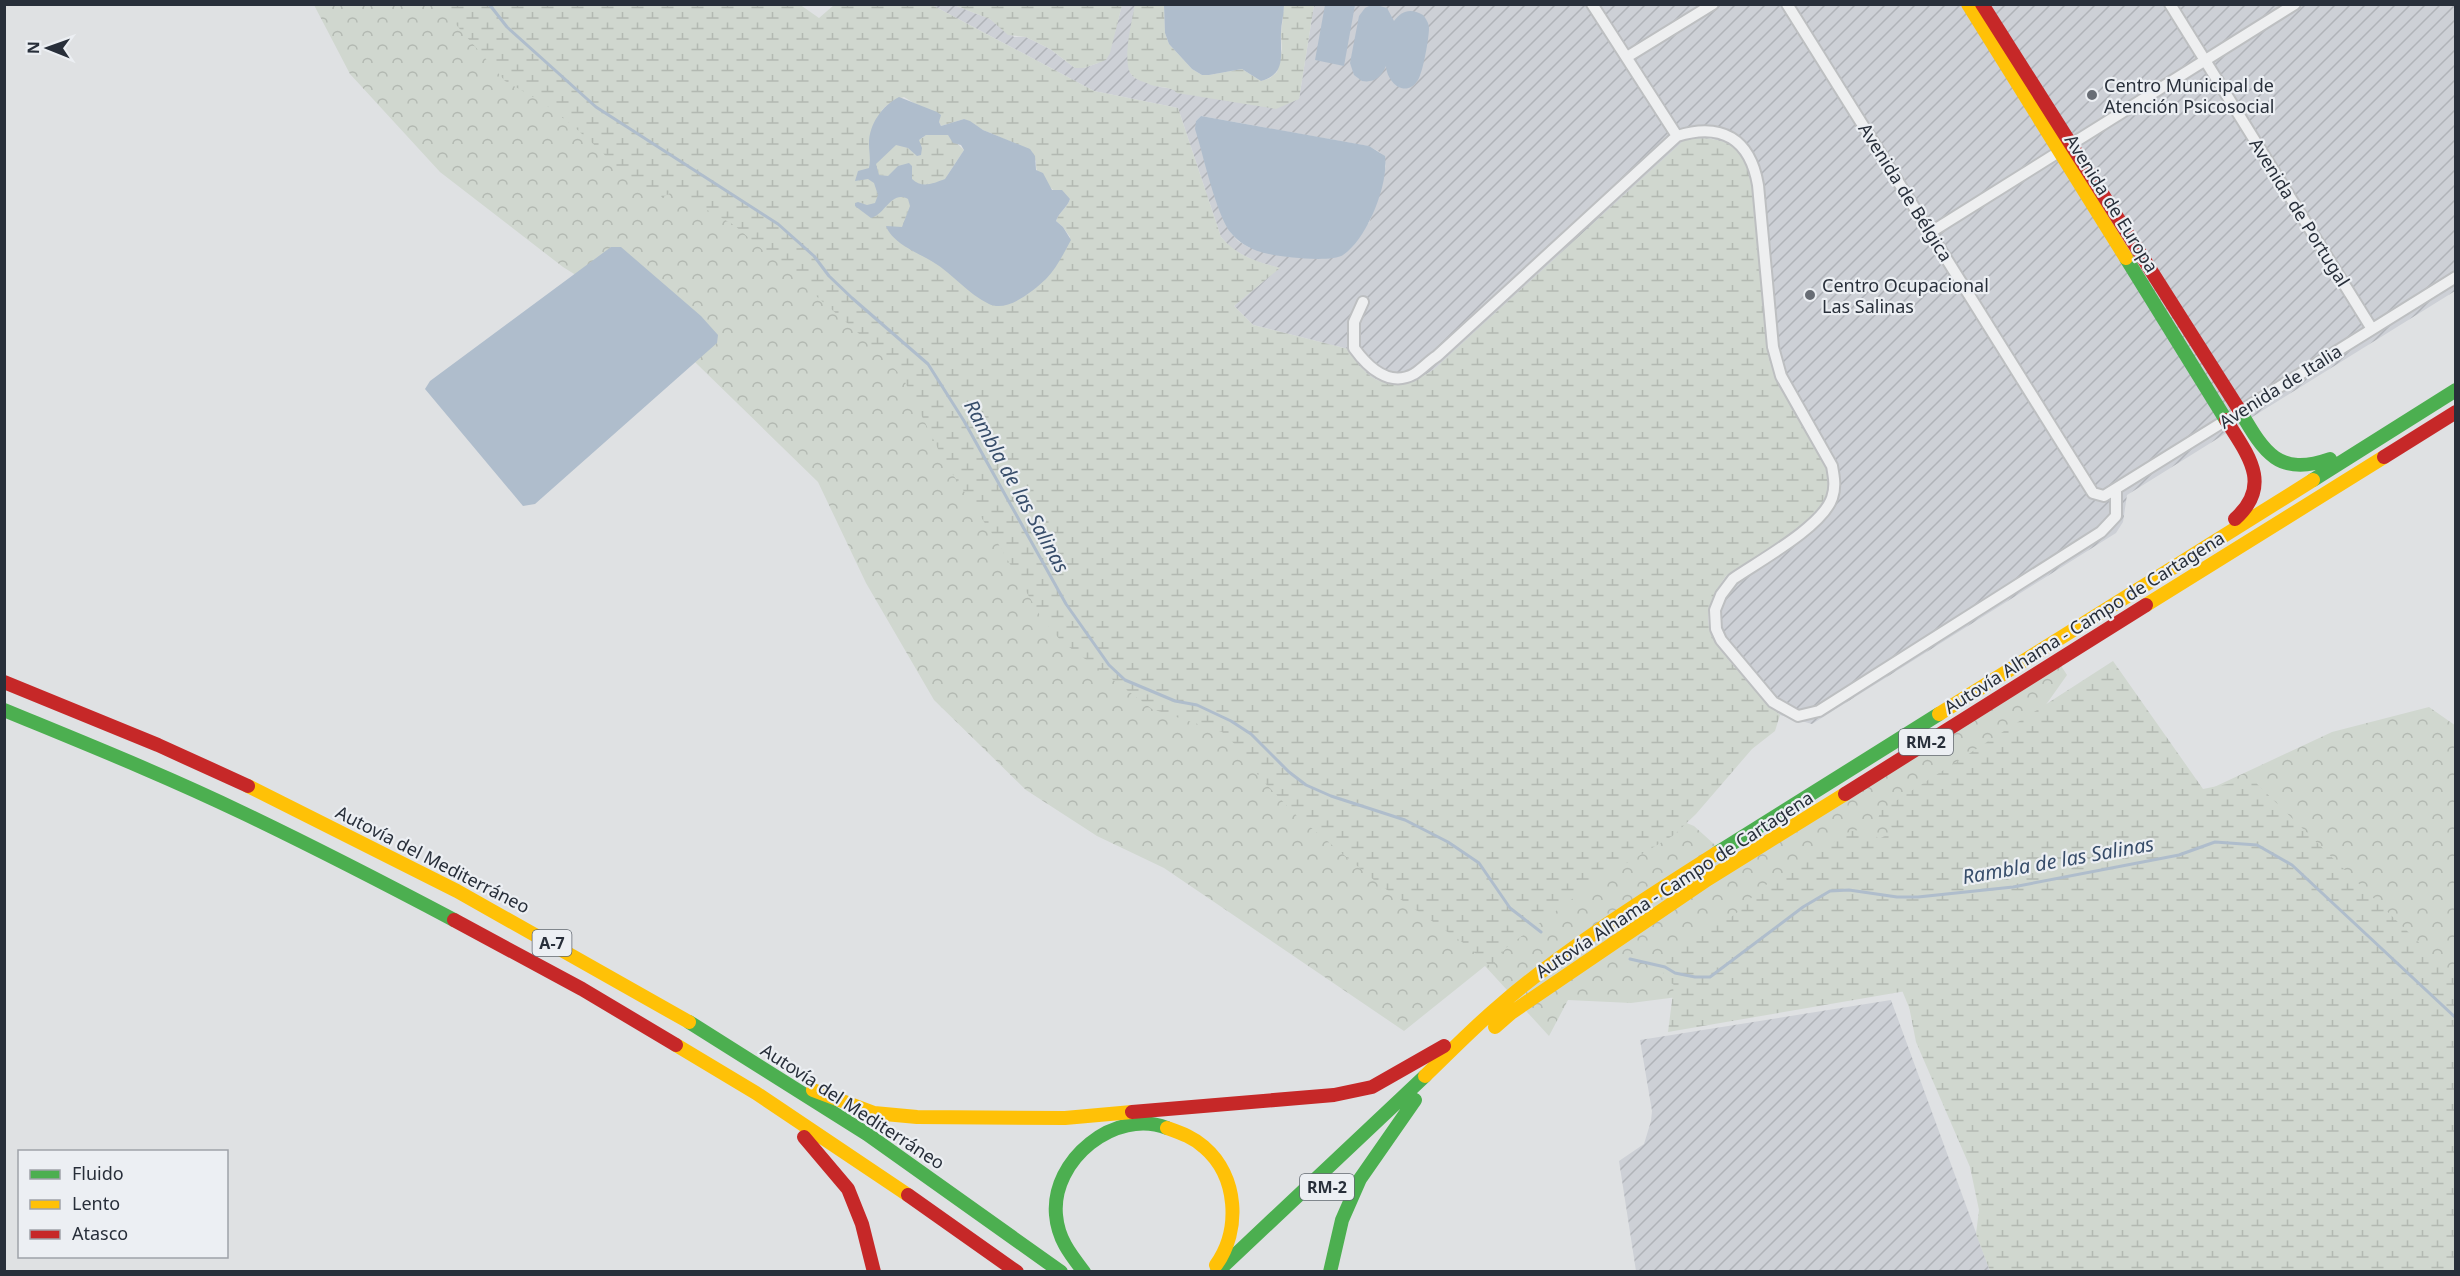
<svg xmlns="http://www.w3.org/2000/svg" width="2460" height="1276" font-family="'Noto Sans',sans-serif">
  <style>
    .industrial { fill: url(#industrial-furrows); fill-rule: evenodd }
    .forest { fill: url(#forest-crowns) }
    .wetland { fill: url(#wetland-marsh); fill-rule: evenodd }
    .water { fill: #afbdcc; fill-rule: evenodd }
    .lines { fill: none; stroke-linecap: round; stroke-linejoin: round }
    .stream { stroke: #afbdcc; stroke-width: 3 }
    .street-casing { stroke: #bdbfc1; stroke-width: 14 }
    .street { stroke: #eeeff0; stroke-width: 10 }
    .fast { stroke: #4caf50; stroke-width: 14 }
    .slow { stroke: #ffc107; stroke-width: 14 }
    .jam { stroke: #c62828; stroke-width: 14 }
    .poi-dot { fill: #686d75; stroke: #eceff3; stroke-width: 2 }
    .labels { text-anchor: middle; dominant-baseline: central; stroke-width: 4.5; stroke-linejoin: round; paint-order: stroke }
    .shield { fill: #eceff3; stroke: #636972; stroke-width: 1.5 }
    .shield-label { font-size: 16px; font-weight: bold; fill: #282f3a }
    .poi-label { font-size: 18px; fill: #282f3a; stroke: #eceff3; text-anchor: start }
    .street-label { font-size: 18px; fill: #282f3a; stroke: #eceff3 }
    .water-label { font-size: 20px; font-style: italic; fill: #374d6a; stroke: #eceff3 }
  </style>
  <defs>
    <pattern id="industrial-furrows" width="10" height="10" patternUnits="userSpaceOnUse" patternTransform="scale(1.5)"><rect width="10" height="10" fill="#cdd0d6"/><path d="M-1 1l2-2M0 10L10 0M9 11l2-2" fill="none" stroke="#b0b3b8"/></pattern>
    <pattern id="forest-crowns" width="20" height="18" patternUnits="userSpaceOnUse" patternTransform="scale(1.5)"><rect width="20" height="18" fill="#d0d7cf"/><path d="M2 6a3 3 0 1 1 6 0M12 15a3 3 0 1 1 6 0" fill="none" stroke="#b3b9b2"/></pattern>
    <pattern id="wetland-marsh" width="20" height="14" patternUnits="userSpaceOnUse" patternTransform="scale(1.5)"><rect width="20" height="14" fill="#d0d7cf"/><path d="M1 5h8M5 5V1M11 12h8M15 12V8" fill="none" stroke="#b3b9b2"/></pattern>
  </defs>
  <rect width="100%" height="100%" fill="#dfe1e3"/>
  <!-- industrial -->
  <path class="industrial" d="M932 5H954L990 19 1014 37H1026L1050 49 1075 68H1084L1098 63 1115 32 1122 5H1135L1128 58 1131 74 1135 78 1160 87 1174 89 1299 99 1314 5H2455V291L2127 495 2123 522 2116 533 1812 724 1780 715 1769 705 1718 648 1712 639 1709 627V609L1712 600 1726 576 1821 507 1827 496 1829 486 1775 379 1769 359 1753 187 1749 171 1730 145 1710 138 1433 370 1417 380 1393 384 1370 377 1357 365 1348 349 1253 325 1234 306 1279 268 1255 261 1241 254 1230 247 1221 237 1178 108 1094 91ZM1201 116 1368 146 1378 151 1384 156 1386 166 1378 199 1369 223 1250 248 1238 241 1231 233 1196 121Z
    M1891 1000 1990 1271H1636L1619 1161 1644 1144 1651 1121 1652 1111 1640 1040Z"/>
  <!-- forest -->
  <path class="forest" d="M314 5H731L855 86 1053 278 1598 787 1694 826 1735 863 2058 661 2067 675 2038 716 2120 831 2332 732 2429 707 2456 726 2455 1271 1976 1170 1871 915 1701 994 1631 1003 1568 1000 1549 1036 1485 966 1404 1031 1164 868 1097 836 1026 790 934 700 866 583 818 482 660 328 563 267 440 172 350 74Z"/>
  <!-- wetland -->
  <path class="wetland" d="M799 4 819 18 834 5H932L1094 91 1178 108 1221 237C1237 256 1257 262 1280 268L1234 306 1253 325 1348 349C1370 387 1395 393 1433 370L1683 141C1701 135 1730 138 1742 155 1748 164 1750 176 1753 187L1769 359 1775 379 1824 460C1828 471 1831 484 1827 496 1816 524 1752 559 1726 576 1693 621 1710 639 1741 674 1754 689 1766 703 1780 715L1775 731 1752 749 1696 814 1674 835 1603 877 1575 897 1507 947 1491 967 1462 942 1380 885 1297 816 1259 777 1248 757 1222 732 1152 709 1061 641 1041 617 996 540 944 461 902 376 853 328 734 225 700 206 686 194 674 191 663 197H653L640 192 600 150 572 125 542 102 505 81 452 20 444 5ZM904 97 917 105 940 115 939 122 941 126 964 119 983 130 1021 146 1036 161C1034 180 1055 192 1070 199 1067 208 1059 212 1056 221L1063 227 1070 237C1059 262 1044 287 1018 300 1010 304 999 304 990 306L939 266 912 251 887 228 902 227 910 206 908 199C894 192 887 207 878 216L858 202 867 205 875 203 878 196 874 183 868 179 856 181 869 168C871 158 867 149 869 139 872 119 885 101 904 97Z
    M954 5H1122L1110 53 1106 60 1098 63 1084 68H1075L1050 49 1026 37 1008 35 990 19Z
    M1135 5H1164L1165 33 1169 44 1192 69 1202 75H1209L1242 69 1261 81 1270 78 1277 72 1282 49 1281 35 1284 5H1314L1299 99 1276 109 1177 93C1171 86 1160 88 1151 85 1145 82 1135 80 1131 74 1122 61 1132 20 1135 5Z
    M926 135H948L964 150 945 179 923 185 917 184 911 176 894 172 888 176 879 175 876 164 896 145 908 148 913 153 919 144V140Z
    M2113 661 2203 789 2252 779 2455 978V1271H1990L1976 1234 1979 1210 1970 1167 1916 1042 1906 991 1668 1032 1674 985 1667 980 1657 961 1718 918 1731 917 1742 909 1758 890 1851 831 1867 829 1879 839 1896 830 1878 820 1880 811Z"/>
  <!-- water -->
  <path class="water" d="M1373 4 1387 8 1394 21C1402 10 1411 8 1423 15 1426 19 1429 23 1429 28 1429 38 1423 72 1418 80 1406 99 1387 83 1386 66 1381 77 1375 83 1362 81L1354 75 1350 63 1359 16 1365 8Z
    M1164 5H1284C1284 14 1281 24 1281 33 1280 54 1287 74 1261 81L1242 69 1209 75H1202L1192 69 1169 44 1165 33Z
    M1325 5H1355L1344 66 1315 60Z
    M899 97 937 112 941 115 939 122 941 126 964 119 970 121 983 130 1030 149 1035 156 1036 170 1043 173 1052 190H1062L1070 199C1067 208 1059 212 1056 221L1063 227 1071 240C1064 253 1056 269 1046 279 1033 291 1007 313 989 304 968 294 953 274 933 262 918 253 892 243 886 226L902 227 910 206 908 199C891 190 885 215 871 218L855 206V203L858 202 867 205 875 203 878 195 874 183 868 179 855 181 858 171 869 168C871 159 869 152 869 144 869 124 882 106 899 97ZM926 135H948L953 143 961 145 964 150 945 179C934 183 922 189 912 179V166L909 163 898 166 888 176 879 175 876 164 896 145 908 148 917 156 921 155 922 148 919 140Z
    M1201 116 1369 146 1385 156C1389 184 1367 239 1343 255 1331 263 1276 257 1261 252 1250 249 1238 242 1231 233 1216 215 1203 153 1195 129L1196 121Z
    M611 247H621L701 316 718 335 717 343 535 504 523 506 425 389 430 381Z"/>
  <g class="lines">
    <!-- stream -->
    <path class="stream" d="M489 4 507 27 596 107 778 224 814 256 829 276 852 298 928 364 964 421 1066 604 1109 665 1125 680 1175 701 1197 705 1231 721 1251 734 1289 772 1306 785 1331 796 1405 820 1448 842 1479 863 1510 908 1541 932
      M1630 959 1665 967 1675 973 1695 977H1710L1803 907 1830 891 1849 890 1897 897H1918L2013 887 2179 855 2215 842 2257 845 2292 865 2456 1018"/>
    <!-- street casing -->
    <g class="street-casing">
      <path id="street" d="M1592 4 1677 136
        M1787 4 2093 493 2104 496 2456 277
        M2170 4 2372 329
        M1627 57 1713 4
        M1931 232 2295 4
        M1363 302 1354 322V348C1367 366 1389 388 1414 374 1422 369 1429 361 1437 356L1677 136C1722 122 1750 139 1758 185L1773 347 1781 376 1832 466C1834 477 1836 487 1832 498 1822 527 1759 561 1733 579L1721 595 1715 610 1716 629 1721 640 1773 702 1798 716 1819 711 2101 532 2116 516V489"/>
    </g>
    <!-- street -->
    <use href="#street" class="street"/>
    <!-- fast -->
    <path class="fast" d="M2126 258 2226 420
      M2240 411C2264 452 2278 477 2330 459
      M2313 480 2456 390
      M4 710C84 743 164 775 243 813 314 847 384 883 454 920
      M1717 853 1939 714
      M689 1022 867 1134 1061 1272
      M1084 1272C1070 1254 1058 1239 1056 1215 1051 1160 1115 1108 1167 1128
      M1217 1272 1425 1076
      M1330 1272 1342 1220 1360 1179 1415 1100"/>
    <!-- slow -->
    <path class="slow" d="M1968 4 2126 258
      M2146 605 2384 457
      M1939 714 2313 480
      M248 786 457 891 689 1022
      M1495 1027 1511 1013 1708 879 1845 794
      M676 1045 756 1093 908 1195
      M1425 1076C1449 1053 1473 1028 1499 1006 1563 950 1645 899 1717 853
      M813 1090 874 1113 917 1117 1065 1118 1132 1112
      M1167 1128C1181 1133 1193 1137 1204 1147 1238 1176 1241 1230 1216 1265"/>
    <!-- jam -->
    <path class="jam" d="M1982 4 2240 411
      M2226 420C2248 455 2273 485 2235 519
      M2384 457 2456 412
      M4 682 158 745 248 786
      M1845 794 2146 605
      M454 920 582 989 676 1045
      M1132 1112 1334 1095 1372 1087 1444 1046
      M804 1137 848 1189 862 1224 874 1272
      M908 1195 1017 1272"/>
  </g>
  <!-- markers -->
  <g class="poi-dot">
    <circle cx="2092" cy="95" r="6"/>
    <circle cx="1810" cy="295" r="6"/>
  </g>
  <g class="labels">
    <!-- shield labels -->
    <g class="shield">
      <rect x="1899" y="729" width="54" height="26" rx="4.5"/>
      <rect x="532.5" y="930" width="39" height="26" rx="4.5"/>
      <rect x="1300" y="1174" width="54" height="26" rx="4.5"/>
    </g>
    <g class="shield-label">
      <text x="1926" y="742">RM-2</text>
      <text x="552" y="943">A-7</text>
      <text x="1327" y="1187">RM-2</text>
    </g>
    <!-- poi labels -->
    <g class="poi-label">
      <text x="2104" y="85">Centro Municipal de<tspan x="2104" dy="21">Atención Psicosocial</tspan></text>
      <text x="1822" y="285">Centro Ocupacional<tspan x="1822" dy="21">Las Salinas</tspan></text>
    </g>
    <!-- street labels -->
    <g class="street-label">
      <text transform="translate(1906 192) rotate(58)">Avenida de Bélgica</text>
      <text transform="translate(2112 203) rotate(58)">Avenida de Europa</text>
      <text transform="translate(2300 212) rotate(58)">Avenida de Portugal</text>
      <text transform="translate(2280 386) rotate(-32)">Avenida de Italia</text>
      <text transform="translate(2084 622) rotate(-32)">Autovía Alhama - Campo de Cartagena</text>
      <text transform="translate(433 859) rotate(27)">Autovía del Mediterráneo</text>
      <text transform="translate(1674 884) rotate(-33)">Autovía Alhama - Campo de Cartagena</text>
      <text transform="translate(853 1106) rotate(33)">Autovía del Mediterráneo</text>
    </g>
    <!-- water labels -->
    <g class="water-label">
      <text transform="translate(1017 486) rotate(61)">Rambla de las Salinas</text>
      <text transform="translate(2058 860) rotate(-10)">Rambla de las Salinas</text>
    </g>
  </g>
  <!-- border -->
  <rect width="2460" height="1276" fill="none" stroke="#282f3a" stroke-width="12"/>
  <!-- legend -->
  <rect x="18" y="1150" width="210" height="108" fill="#eceff3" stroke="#9ea2a9" stroke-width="1.5"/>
  <rect x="30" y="1170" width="30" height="9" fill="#4caf50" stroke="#9ea2a9" stroke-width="1.5"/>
  <text x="72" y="1180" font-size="18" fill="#282f3a">Fluido</text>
  <rect x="30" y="1200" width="30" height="9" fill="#ffc107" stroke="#9ea2a9" stroke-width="1.5"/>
  <text x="72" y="1210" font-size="18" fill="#282f3a">Lento</text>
  <rect x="30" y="1230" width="30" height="9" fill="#c62828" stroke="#9ea2a9" stroke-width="1.5"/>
  <text x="72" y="1240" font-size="18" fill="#282f3a">Atasco</text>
  <!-- north arrow -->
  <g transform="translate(48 48) rotate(271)" stroke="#eceff3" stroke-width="4.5" paint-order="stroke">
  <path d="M0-4.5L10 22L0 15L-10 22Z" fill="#282f3a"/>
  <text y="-9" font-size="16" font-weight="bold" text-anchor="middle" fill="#282f3a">N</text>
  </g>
</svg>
